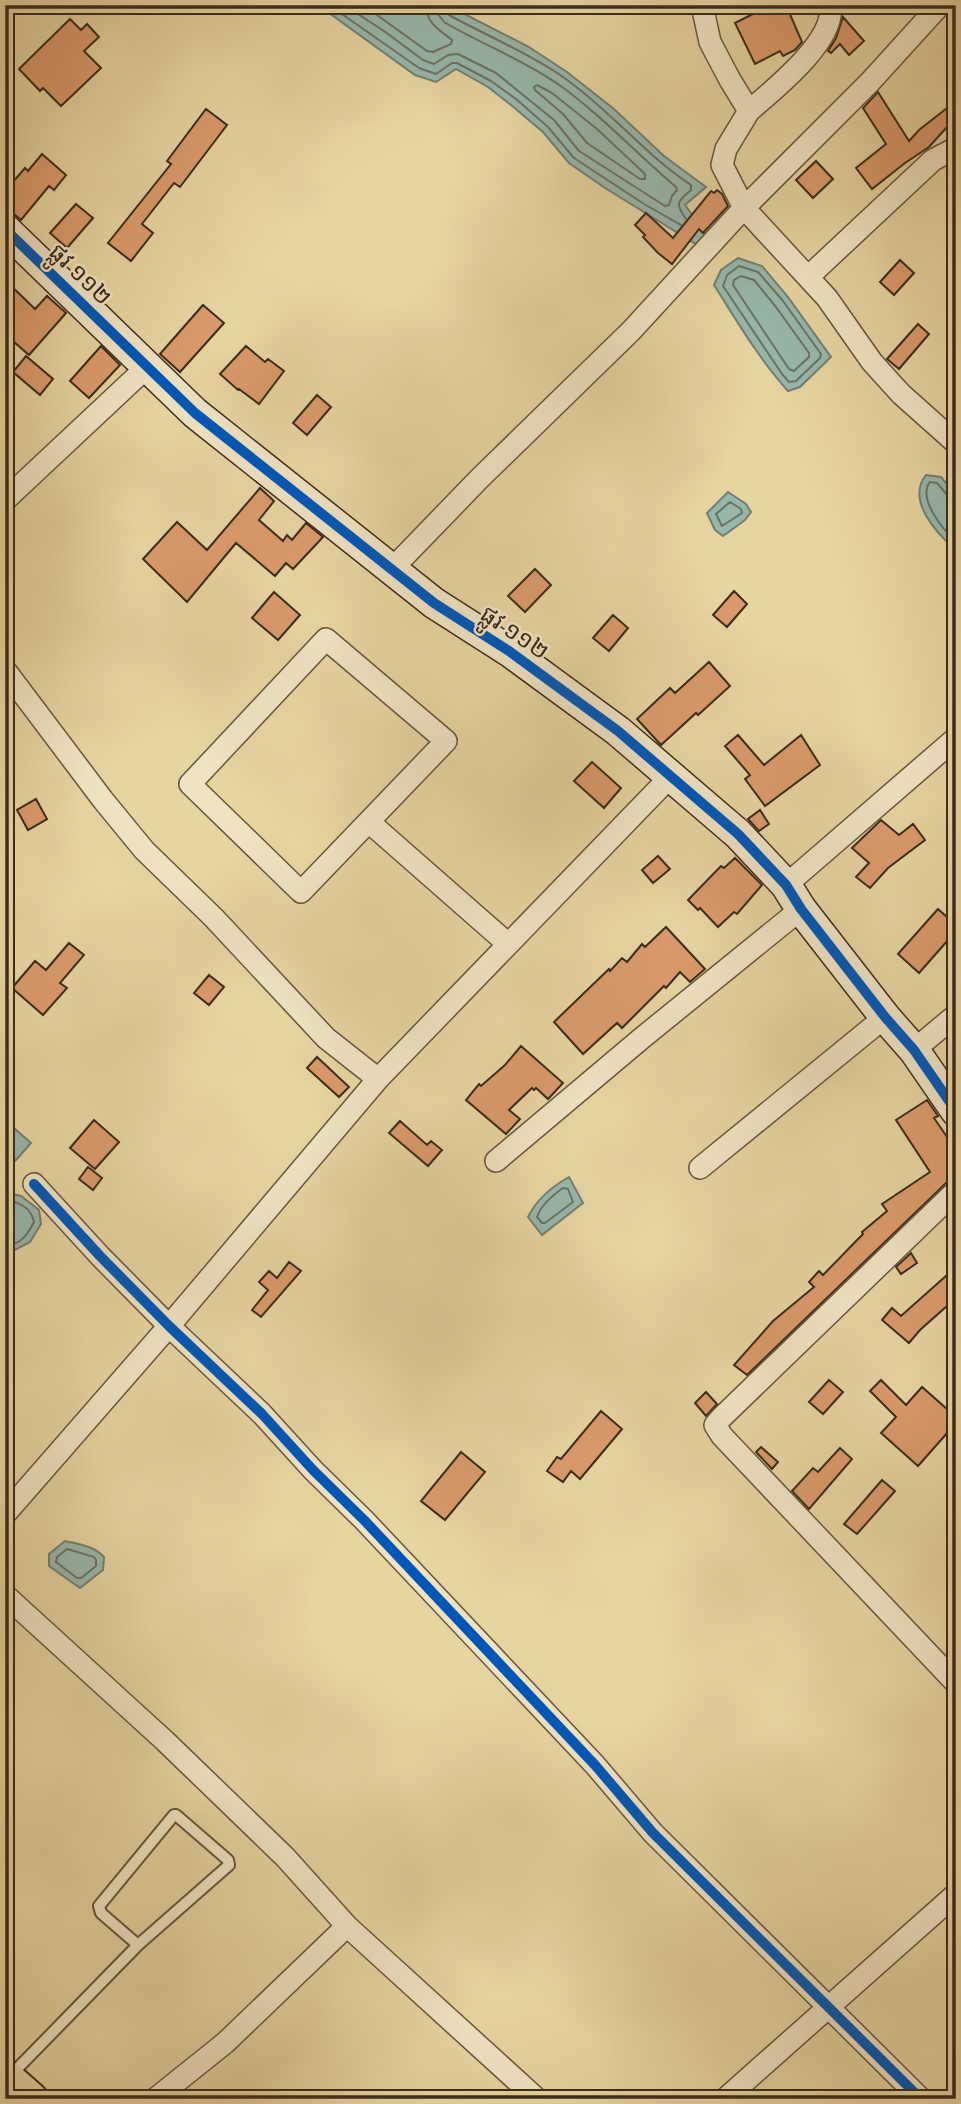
<svg xmlns="http://www.w3.org/2000/svg" width="961" height="2104" font-family="'EB Garamond','Noto Sans Khmer',serif">
  <style>
    .water { fill: #97b7ab; stroke: #727f71; stroke-width: 2 }
    .lines { fill: none; stroke-linecap: round; stroke-linejoin: round }
    .shore { stroke: #697262; stroke-width: 2 }
    .building { fill: #da9a6b; stroke: #3b2c1a; stroke-width: 2 }
    .lane-casing { stroke: #66563c; stroke-width: 14 }
    .street-casing { stroke: #66563c; stroke-width: 24 }
    .secondary-casing { stroke: #3b2c1a; stroke-width: 33 }
    .primary-casing { stroke: #3b2c1a; stroke-width: 37 }
    .lane { stroke: #efe3c2; stroke-width: 10 }
    .street { stroke: #efe3c2; stroke-width: 21 }
    .secondary { stroke: #efe3c2; stroke-width: 30 }
    .primary { stroke: #e6d4a1; stroke-width: 33 }
    .cycleway-casing { stroke: #efe3c2; stroke-width: 15 }
    .cycleway { stroke: #0057b8; stroke-width: 10 }
    .labels { text-anchor: middle; dominant-baseline: central; stroke-width: 5; stroke-linejoin: round; paint-order: stroke }
    .street-label { font-size: 24px; fill: #3b2c1a; stroke: #efe3c2 }
  </style>
  <rect width="100%" height="100%" fill="#e6d4a1"/>
  <filter id="stains"><feTurbulence type="fractalNoise" baseFrequency=".00286" numOctaves="4"/><feColorMatrix values="0 0 0 0 .2 0 0 0 0 .09 0 0 0 0 .02 0 0 0 .5 -.17"/></filter>
  <radialGradient id="worn" r=".72"><stop offset=".6" stop-color="#630" stop-opacity="0"/><stop offset="1" stop-color="#630" stop-opacity=".3"/></radialGradient>
  <!-- water -->
  <path class="water" d="M318 5H447L529 47 567 72 614 109 664 156 706 187 685 205 709 238 699 246 605 188 569 163 543 132 511 105 488 87 456 69 436 82 415 75Z
    M738 258 762 266 788 297 831 357 800 387 788 391C759 359 737 321 714 285L721 270Z
    M926 475 941 477 956 495V550C936 533 906 500 926 475Z
    M728 492 746 504 751 512 745 520 723 536 715 530 707 513Z
    M5 1120 31 1143 8 1169 5 1167Z
    M569 1177 583 1203 542 1235 528 1217C537 1199 551 1187 569 1177Z
    M8 1193 21 1196 39 1210 41 1224 30 1242 9 1253 5 1250V1196Z
    M65 1541C79 1544 94 1546 104 1557L103 1570 80 1588 49 1566V1554Z"/>
  <g class="lines">
    <!-- shore -->
    <path class="shore" d="M329 5 419 68 436 74 452 63H457L491 81 516 99 548 127 574 158 644 204 681 225
      M344 5 384 31 423 60 434 64 448 55 458 54 496 73 554 120 579 151 665 206 669 205 672 196 677 190 676 187C636 153 600 114 558 84 522 59 481 44 444 22L438 14 436 5
      M363 5 427 51 433 52 451 44 452 40C439 29 427 25 426 5
      M445 5 446 11 449 15C487 36 527 52 563 77 609 109 644 154 691 185V190C677 202 675 203 686 219
      M537 85 552 93 597 129 645 174V179H640L587 143 563 114 535 90 534 87Z
      M739 266 758 272 783 301 821 354 820 358 796 381 789 382 782 374 723 286 727 275Z
      M741 276 754 280 776 307 809 353V357L794 371 789 369 733 285 734 280Z
      M956 499 949 497 937 483 930 482C917 498 943 530 956 541
      M730 502 741 509 742 513 722 526 716 514Z
      M563 1188 568 1189 573 1202 545 1223H542L537 1217C541 1205 553 1195 563 1188Z
      M5 1200C19 1202 31 1207 34 1222 28 1234 20 1246 5 1245
      M67 1549 94 1557 96 1560V1566L81 1578H77L56 1562 57 1557Z"/>
  </g>
  <!-- building -->
  <path class="building" d="M759 5H786L802 42 795 50 783 56 780 51 755 64 735 23 761 10Z
    M843 17 864 41 849 55 840 44 831 53 828 51 836 38Z
    M70 19 81 30 87 24 99 37 84 51 101 68 61 106 43 88 40 91 19 69Z
    M878 92 909 141 919 130 956 101V117L929 147 905 163 872 189 856 168 886 144 863 108Z
    M206 109 227 125 180 187 174 183 142 224 153 233 131 261 108 243 171 164 167 161Z
    M42 154 66 175 54 190 49 186 21 220 5 206V191L25 168 28 171Z
    M816 161 833 179 813 198 796 180Z
    M717 190 722 194 728 206 703 233 699 229 672 264 658 253 643 237 645 235 635 225 646 213 673 238 711 191 714 193Z
    M76 204 93 218 67 248 50 233Z
    M900 260 914 273 894 295 880 282Z
    M5 280 35 309 47 296 66 313 29 355 5 334Z
    M203 305 224 323 180 372 160 354Z
    M918 324 929 334 899 369 887 359Z
    M101 346 120 365 89 398 70 381Z
    M246 346 265 362 268 359 284 371 259 404 239 389 238 390 220 374Z
    M26 356 53 379 40 395 13 372Z
    M317 395 331 407 307 435 293 423Z
    M260 488 274 501 259 520 283 541 287 535 292 540 306 523 323 537 293 569 286 563 275 576 236 543 187 602 143 559 177 522 207 550Z
    M535 569 551 585 525 612 508 596Z
    M734 591 747 604 727 627 713 615Z
    M274 592 300 615 278 640 252 618Z
    M613 615 628 628 609 651 593 638Z
    M709 662 730 686 698 715 696 713 661 745 637 719 670 688 675 693Z
    M738 735 764 765 801 735 820 765 765 806 745 779 750 775 725 746Z
    M592 762 621 788 604 808 574 781Z
    M36 799 47 819 28 830 17 810Z
    M760 810 769 824 759 831 748 819Z
    M881 820 899 835 913 824 925 840 888 868 870 888 856 877 869 863 852 848Z
    M658 856 670 869 653 883 642 870Z
    M735 858 762 885 737 914 734 912 718 927 700 908 698 910 688 900 721 866 724 868Z
    M938 909 956 925V931L919 973 898 954Z
    M666 927 705 969 690 982 680 972 666 988 664 986 622 1028 617 1023 583 1054 554 1022 609 969 610 971 622 958 627 962 642 944 645 947Z
    M69 943 84 955 60 983 67 988 43 1015 12 988 35 961 46 970Z
    M209 975 224 987 209 1005 194 993Z
    M521 1046 563 1083 548 1099 536 1088 534 1090 532 1088 509 1110 520 1119 506 1134 466 1100 479 1084 481 1086 505 1065Z
    M317 1057 349 1087 339 1097 307 1068Z
    M927 1100 938 1116 934 1118 956 1150V1178L947 1182 747 1375 734 1365 773 1321 814 1287 809 1282 819 1271 823 1275 863 1234 862 1232 887 1211 882 1204 930 1172 896 1120Z
    M94 1120 119 1142 95 1169 70 1148Z
    M400 1121 427 1145 431 1141 442 1150 428 1166 389 1133Z
    M88 1167 102 1178 93 1190 79 1179Z
    M911 1253 917 1263 901 1274 896 1267Z
    M289 1262 301 1271 261 1317 252 1310 268 1290 259 1282 269 1271 277 1278Z
    M956 1267V1298L920 1330 909 1343 882 1320 892 1308 901 1316Z
    M829 1380 843 1392 823 1414 809 1402Z
    M881 1380 906 1405 922 1387 956 1417V1423L918 1466 881 1433 896 1417 870 1391Z
    M706 1392 717 1404 706 1416 695 1403Z
    M601 1411 622 1429 580 1479 571 1471 563 1482 547 1471 557 1457 561 1459Z
    M761 1447 778 1462 772 1469 756 1452Z
    M840 1448 852 1459 809 1509 792 1491 813 1468 818 1472Z
    M461 1452 485 1472 445 1520 421 1501Z
    M882 1480 895 1491 857 1534 844 1524Z"/>
  <g class="lines">
    <!-- lane casing -->
    <g class="lane-casing">
      <path id="lane" d="M11 2075 138 1945 229 1865 228 1860 176 1815H174L99 1906 101 1913 138 1945"/>
    </g>
    <!-- street casing -->
    <g class="street-casing">
      <path id="street" d="M702 5 710 42 730 80 749 111 726 149 722 165 744 208 827 298 872 362 901 394 956 443
        M749 111C773 90 837 40 830 5
        M808 277 933 160 956 148
        M5 500 147 367
        M392 569 480 478 631 331 744 208 870 82 940 5
        M326 639 446 741 301 892 190 784Z
        M5 670 103 800 144 850 214 918 326 1038 378 1079
        M369 822 508 944
        M786 885 956 738
        M914 1050 956 1015
        M496 1161 642 1038 801 909
        M700 1168 885 1017
        M34 1184 100 1256 169 1326 262 1414 313 1470 364 1520 595 1765 653 1833 921 2099
        M956 1191 721 1418 715 1425 722 1436 956 1683
        M5 1514 169 1326 378 1079 671 776
        M5 1595 165 1741 285 1857 347 1926 537 2099
        M155 2099 225 2043 347 1926
        M725 2099 956 1894"/>
    </g>
    <!-- secondary casing -->
    <g class="secondary-casing">
      <path id="secondary" d="M5 229 195 413 434 603 509 651 618 731 738 834 786 885 801 909 885 1017 914 1050 956 1111"/>
    </g>
    <!-- primary casing -->
    <g class="primary-casing">
      <path id="primary" d="M5 2076 31 2099"/>
    </g>
    <!-- lane -->
    <use href="#lane" class="lane"/>
    <!-- street -->
    <use href="#street" class="street"/>
    <!-- secondary -->
    <use href="#secondary" class="secondary"/>
    <!-- primary -->
    <use href="#primary" class="primary"/>
    <!-- cycleway casing -->
    <g class="cycleway-casing">
      <path id="cycleway" d="M5 229 195 413 434 603 509 651 618 731 738 834 786 885 801 909 885 1017 914 1050 956 1111
        M34 1184 100 1256 169 1326 262 1414 313 1470 364 1520 595 1765 653 1833 921 2099"/>
    </g>
    <!-- cycleway -->
    <use href="#cycleway" class="cycleway"/>
  </g>
  <g class="labels">
    <!-- street labels -->
    <g class="street-label">
      <text transform="translate(81 274) rotate(44)">ផ្លូវ ១១២</text>
      <text transform="translate(515 632) rotate(34)">ផ្លូវ ១១២</text>
    </g>
  </g>
  <!-- margin -->
  <rect width="961" height="2104" fill="none" stroke="#e6d4a1" stroke-width="28"/>
  <rect x="7" y="7" width="947" height="2090" fill="none" stroke="#3b2c1a" stroke-width="3.5"/>
  <rect x="14" y="14" width="933" height="2076" fill="none" stroke="#3b2c1a" stroke-width="2"/>
  <rect width="100%" height="100%" filter="url(#stains)"/>
  <rect width="100%" height="100%" fill="url(#worn)"/>
</svg>
